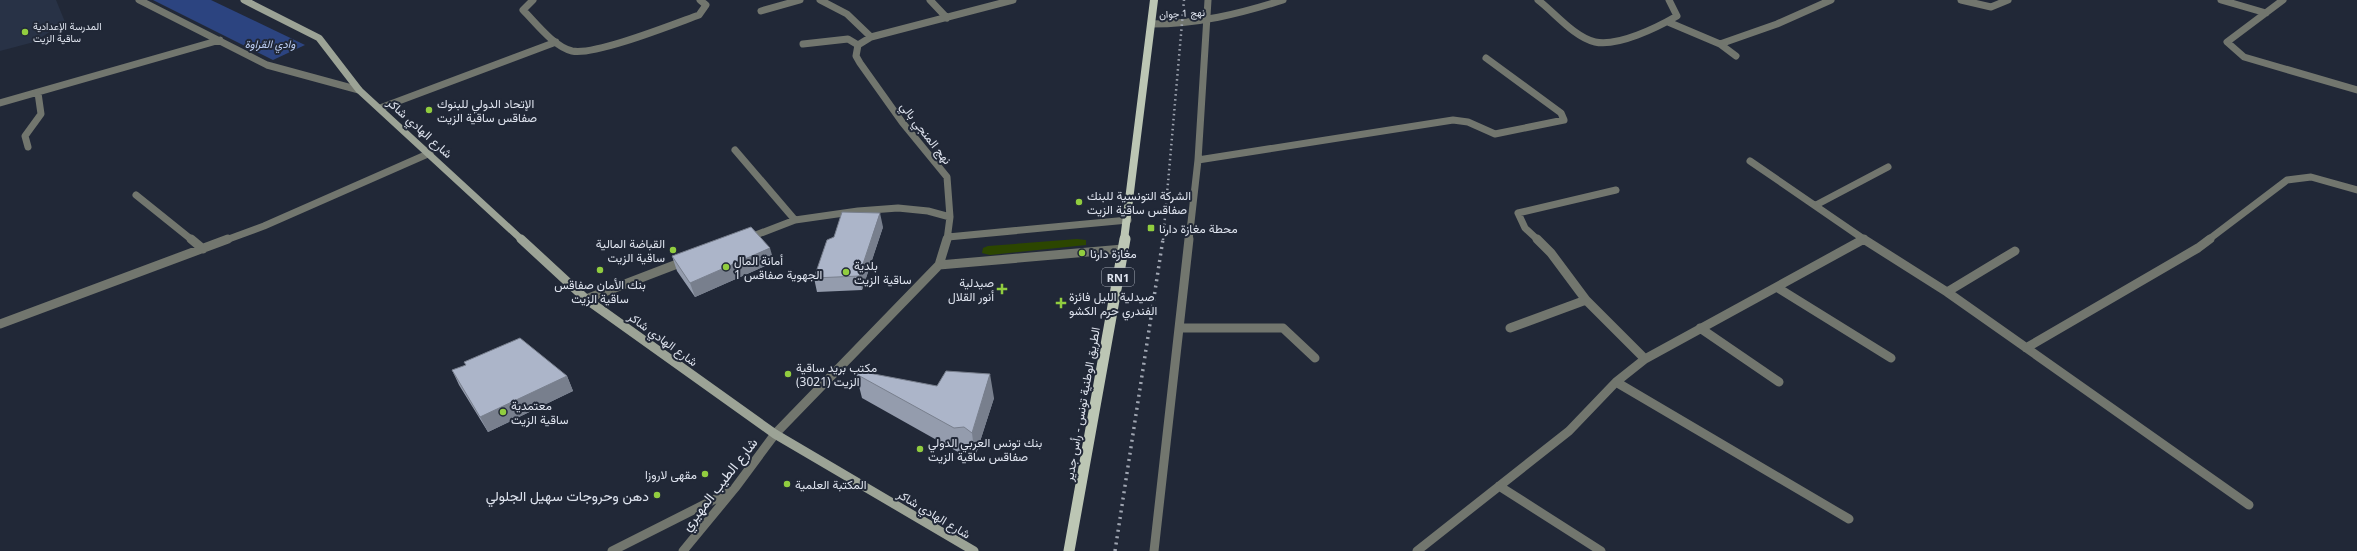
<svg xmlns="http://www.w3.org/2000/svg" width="2357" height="551" font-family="'Noto Sans',Vazirmatn,sans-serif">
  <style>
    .built { fill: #283246 }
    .green { fill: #2c4600 }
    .water { fill: #2c4480 }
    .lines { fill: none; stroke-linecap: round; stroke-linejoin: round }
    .minor-far1 { stroke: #72766e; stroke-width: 7 }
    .minor { stroke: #72766e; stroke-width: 9 }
    .tertiary { stroke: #72766e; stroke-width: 7 }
    .secondary-far1 { stroke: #9ca396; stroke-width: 7 }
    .secondary { stroke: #9ca396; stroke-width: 9 }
    .primary-far1 { stroke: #bcc6b4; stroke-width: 8 }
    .primary { stroke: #bcc6b4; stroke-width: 11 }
    .rail-far1 { stroke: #a0a6b2; stroke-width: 2.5; stroke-dasharray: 1.5 3.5; stroke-linecap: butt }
    .rail { stroke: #a0a6b2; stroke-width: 3.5; stroke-dasharray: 2 4.5; stroke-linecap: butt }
    .wall { fill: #949cad }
    .shaded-wall { fill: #787f8d }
    .building { fill: #acb5c9; stroke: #787f8d }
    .poi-dot { fill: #91cd3f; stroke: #212837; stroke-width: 1.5 }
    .labels { text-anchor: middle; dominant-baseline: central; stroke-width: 4; stroke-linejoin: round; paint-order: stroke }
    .far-street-label { font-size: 10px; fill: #dfe4ef; stroke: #212837 }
    .far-poi-label { font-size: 10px; fill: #dfe4ef; stroke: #212837; text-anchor: start }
    .far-water-label { font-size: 11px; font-style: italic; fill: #bfd0f5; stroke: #212837 }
    .shield { fill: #212837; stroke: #a6acb8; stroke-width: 1 }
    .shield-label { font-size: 11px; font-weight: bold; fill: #dfe4ef }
    .poi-label { font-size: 12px; fill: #dfe4ef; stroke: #212837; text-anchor: start }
    .street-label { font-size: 12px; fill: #dfe4ef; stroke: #212837 }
    .near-street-label { font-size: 14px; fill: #dfe4ef; stroke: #212837 }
    .near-poi-label { font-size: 14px; fill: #dfe4ef; stroke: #212837; text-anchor: end }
  </style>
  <rect width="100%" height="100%" fill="#212837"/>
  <!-- built -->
  <path class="built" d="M0 0H56L65 22 34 42 0 51Z"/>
  <!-- green -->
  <path class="green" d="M1077 239 1086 240V245L990 255 982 253 983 248 988 246Z"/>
  <!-- water -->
  <path class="water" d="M153 0H211L305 45 273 60Z"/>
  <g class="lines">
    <!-- minor-far1 -->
    <path class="minor-far1" d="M139 0 267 65 359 90
      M533 0 523 10C536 23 553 46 572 51 594 56 674 24 699 15L706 5 700 0
      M820 0 847 14 871 37
      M930 0 947 18
      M1538 0C1555 13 1574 37 1595 42 1618 47 1658 27 1677 16L1669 0
      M1961 0 1991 7 2008 0
      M2221 0 2266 13
      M2283 0 2227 42 2244 57 2357 90
      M761 11 800 0
      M1668 22 1720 44 1736 56
      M803 44 848 39 858 45
      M1720 44 1777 24 1831 0
      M0 103 220 40
      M380 108 556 42
      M28 147 25 136 41 114 38 93
      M735 150 795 220
      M1198 160 1453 120 1468 122 1495 134 1564 120 1561 113 1486 58
      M1750 161 1865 240
      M136 195 192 240
      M1816 205 1888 167
      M948 237 1128 220
      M748 238 795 220 858 211 898 208 928 211 950 217
      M226 240 264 226 430 153
      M947 240 950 217 947 177 902 122 860 63 856 56 858 45 871 37 1013 0
      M1189 240 1198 160 1208 0
      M1538 240 1525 228 1518 213 1616 190
      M2208 240 2287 180 2311 177 2357 190"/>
    <!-- minor -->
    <path class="minor" d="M191 239 203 249
      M1537 239 1551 253 1586 300 1645 359
      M1865 240 1947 292 2249 505
      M939 265 1123 249
      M1778 288 1891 358
      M1947 292 2015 251
      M586 299 685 261
      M0 324 228 239
      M1179 328H1283L1315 358
      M1510 328 1586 300
      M1700 328 1779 382
      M2026 348 2198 248 2210 239
      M1616 382 1849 519
      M1499 486 1601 551
      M612 551 731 491
      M683 551 735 488 775 434 939 265 947 239
      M1154 551 1189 239
      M1417 551 1569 431 1616 382 1645 359 1864 239"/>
    <!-- tertiary -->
    <path class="tertiary" d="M1151 24C1198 24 1239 14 1283 0"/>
    <!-- secondary-far1 -->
    <path class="secondary-far1" d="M244 0 319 38 359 90 522 240"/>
    <!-- secondary -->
    <path class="secondary" d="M521 239 586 299 775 434 974 551"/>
    <!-- primary-far1 -->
    <path class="primary-far1" d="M1124 240 1154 0"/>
    <!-- primary -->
    <path class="primary" d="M1069 551 1125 239"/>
    <!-- rail-far1 -->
    <path class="rail-far1" d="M1163 240 1184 0"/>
    <!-- rail -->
    <path class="rail" d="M1115 551 1163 239"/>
  </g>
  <!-- wall -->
  <path class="wall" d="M883 227 862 290 817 292 814 278Z
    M672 256 774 262 695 297 677 271Z
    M452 370 567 376 573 391 488 432 459 385Z
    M856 374 994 398 975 457 968 452H958L862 398Z"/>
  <!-- shaded-wall -->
  <path class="shaded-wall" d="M880 213 883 227 862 290 859 276Z
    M770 248 774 262 695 297 690 283Z
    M990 374 994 398 975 457 972 433Z
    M567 376 573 391 488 432 480 417Z"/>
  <!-- building -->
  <path class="building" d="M842 212 880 213 859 276 814 278 827 240 834 237Z
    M751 227 770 248 690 283 672 256Z
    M520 338 567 376 480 417 452 370 466 365 464 362Z
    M858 371 937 386 946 371 990 374 972 433 964 427 954 428 856 374Z"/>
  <!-- markers -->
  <g class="poi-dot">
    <circle cx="25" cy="32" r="4"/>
    <circle cx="429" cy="110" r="4"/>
    <circle cx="1079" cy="202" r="4"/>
    <rect x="1147" y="224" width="8" height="8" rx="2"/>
    <circle cx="673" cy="250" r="4"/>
    <circle cx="1082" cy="253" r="4"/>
    <circle cx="726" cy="267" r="4"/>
    <circle cx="600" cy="270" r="4"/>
    <circle cx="846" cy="272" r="4"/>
    <path d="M1000 283h4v4h4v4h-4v4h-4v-4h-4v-4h4z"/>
    <path d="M1059 297h4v4h4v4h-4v4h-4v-4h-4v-4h4z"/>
    <circle cx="788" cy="374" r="4"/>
    <circle cx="503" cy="412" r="4"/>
    <circle cx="920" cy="449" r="4"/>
    <circle cx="705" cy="474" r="4"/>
    <circle cx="787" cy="484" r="4"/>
    <circle cx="657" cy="495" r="4"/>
  </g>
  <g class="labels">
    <!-- far-street labels -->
    <g class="far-street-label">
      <text transform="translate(1182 13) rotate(-3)">نهج 1 جوان</text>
    </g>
    <!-- far-poi labels -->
    <g class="far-poi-label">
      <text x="33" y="26">المدرسة الإعدادية<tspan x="33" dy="12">ساقية الزيت</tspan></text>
    </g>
    <!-- far-water labels -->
    <g class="far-water-label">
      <text x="270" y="43">وادي القراوة</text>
    </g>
    <!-- shield labels -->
    <rect class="shield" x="1102" y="268" width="32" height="18" rx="3"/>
    <g class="shield-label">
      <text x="1118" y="277">RN1</text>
    </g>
    <!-- poi labels -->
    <g class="poi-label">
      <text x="437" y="103">الإتحاد الدولي للبنوك<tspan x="437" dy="14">صفاقس ساقية الزيت</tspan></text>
      <text x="1087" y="195">الشركة التونسية للبنك<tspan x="1087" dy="14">صفاقس ساقية الزيت</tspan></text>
      <text x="1159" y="228">محطة مغازة دارنا</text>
      <text x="665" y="243" text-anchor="end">القباضة المالية<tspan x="665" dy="14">ساقية الزيت</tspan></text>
      <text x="1090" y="253">مغازة دارنا</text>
      <text x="734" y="260">أمانة المال<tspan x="734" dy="14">الجهوية صفاقس 1</tspan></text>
      <text x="854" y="265">بلدية<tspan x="854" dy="14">ساقية الزيت</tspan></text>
      <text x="994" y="282" text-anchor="end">صيدلية<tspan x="994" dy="14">أنور القلال</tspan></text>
      <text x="600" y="284" text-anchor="middle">بنك الأمان صفاقس<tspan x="600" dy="14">ساقية الزيت</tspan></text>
      <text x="1069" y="296">صيدلية الليل فائزة<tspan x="1069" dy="14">الفندري حرم الكشو</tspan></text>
      <text x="796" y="367">مكتب بريد ساقية<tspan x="796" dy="14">الزيت (3021)</tspan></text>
      <text x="511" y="405">معتمدية<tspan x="511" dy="14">ساقية الزيت</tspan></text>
      <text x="928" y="442">بنك تونس العربي الدولي<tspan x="928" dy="14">صفاقس ساقية الزيت</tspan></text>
      <text x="697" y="474" text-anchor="end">مقهى لاروزا</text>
      <text x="795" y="484">المكتبة العلمية</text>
    </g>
    <!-- street labels -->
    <g class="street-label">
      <text transform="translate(420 128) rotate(42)">شارع الهادي شاكر</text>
      <text transform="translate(926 133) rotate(52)">نهج المنجي بالي</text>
      <text transform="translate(663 339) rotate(36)">شارع الهادي شاكر</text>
      <text transform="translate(1082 404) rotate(-80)">الطريق الوطنية تونس - رأس جدير</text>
      <text transform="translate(934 514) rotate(31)">شارع الهادي شاكر</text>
    </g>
    <!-- near-street labels -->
    <g class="near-street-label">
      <text transform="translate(719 484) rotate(-52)">شارع الطيب المهيري</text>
    </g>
    <!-- near-poi labels -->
    <g class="near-poi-label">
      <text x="649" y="495">دهن وحروجات سهيل الجلولي</text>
    </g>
  </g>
</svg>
